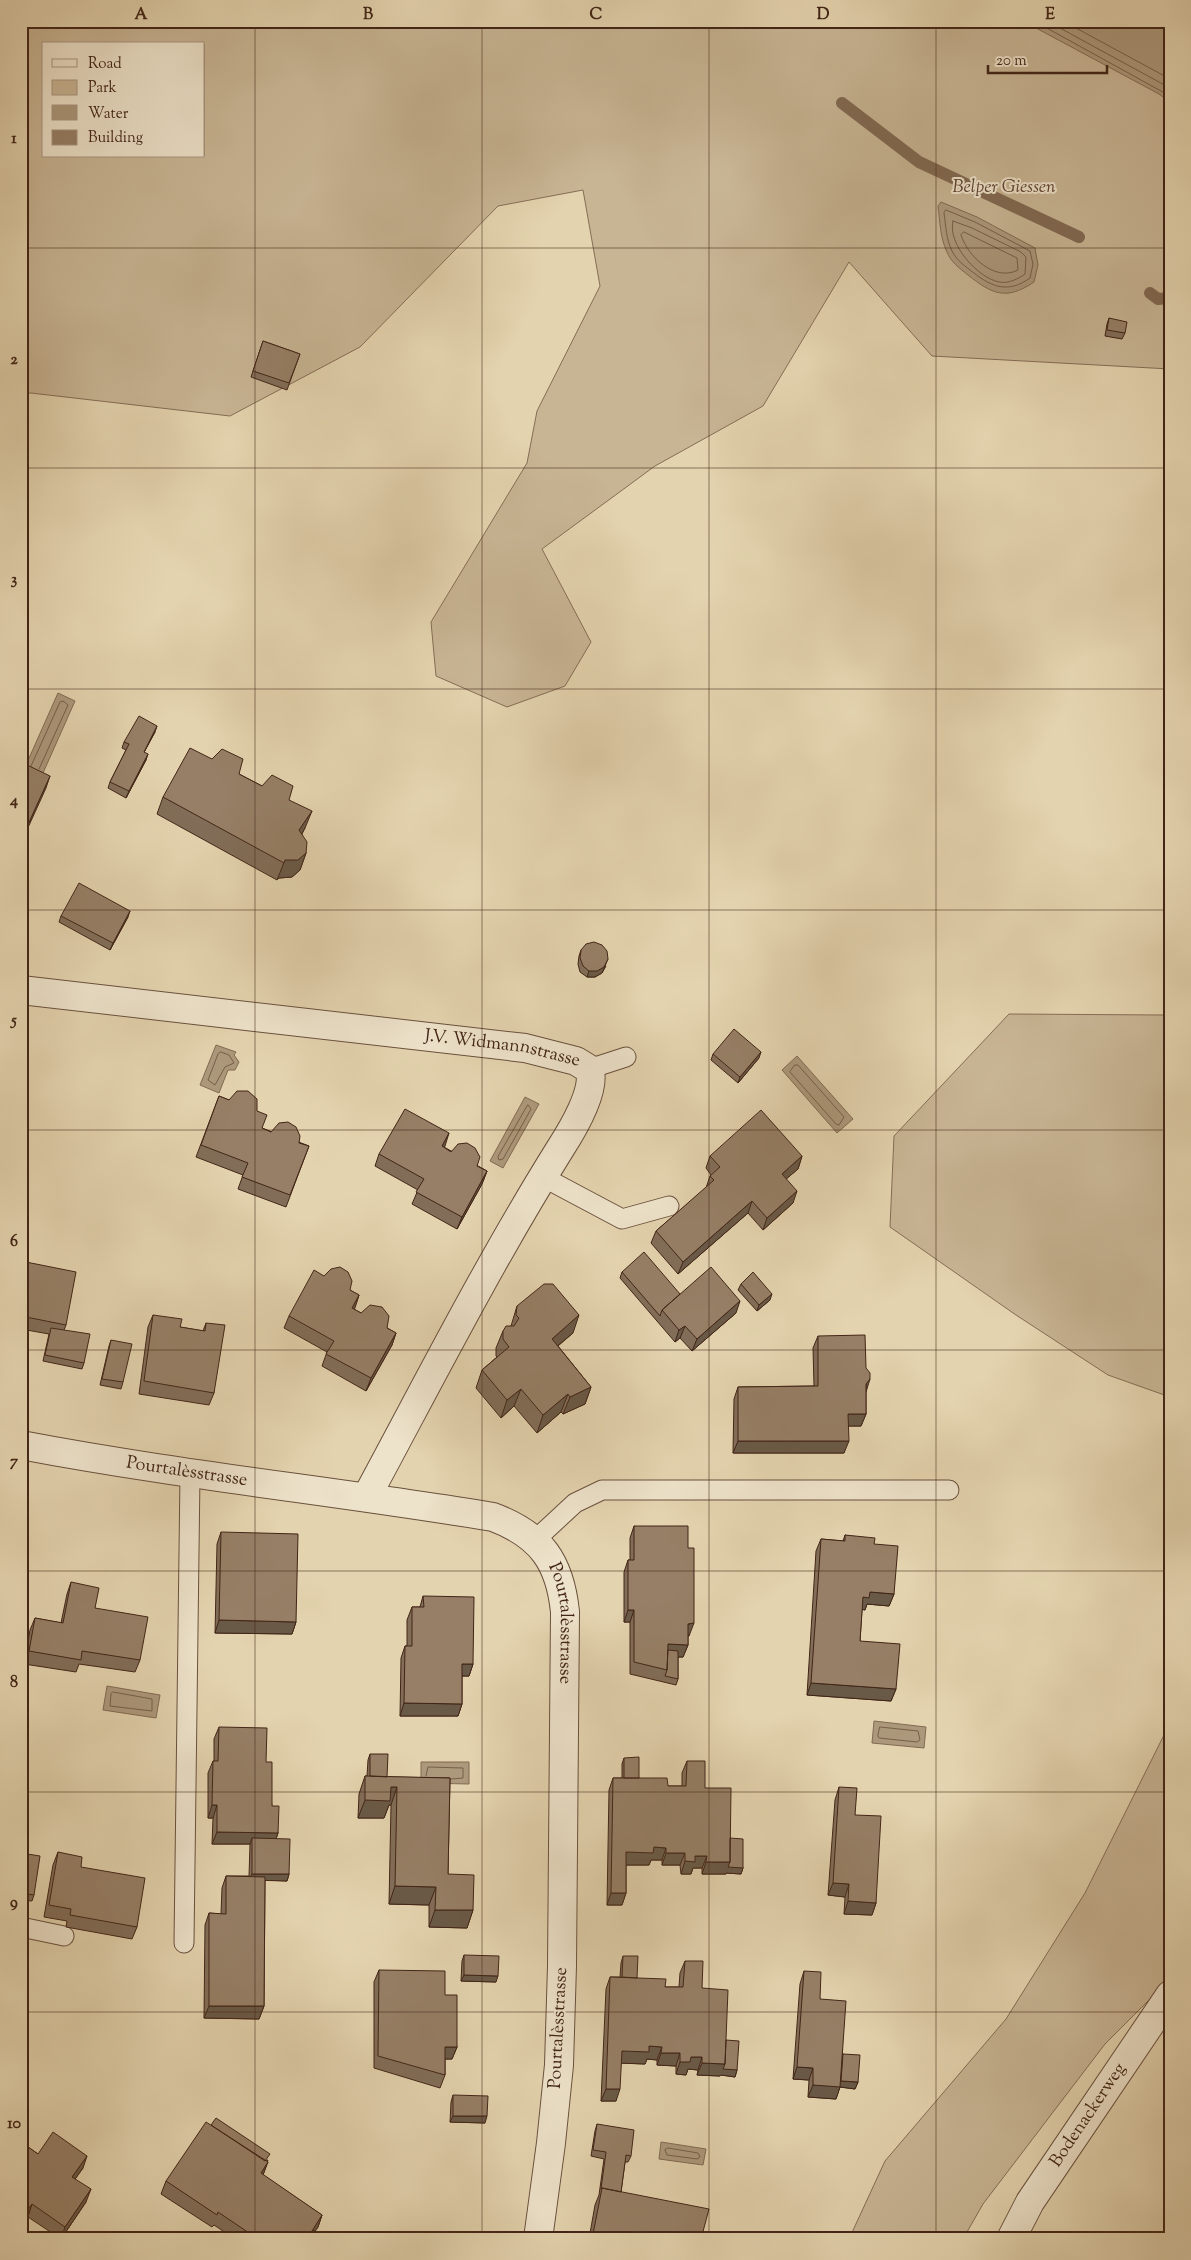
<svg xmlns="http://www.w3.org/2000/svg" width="1191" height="2260" font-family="'Sorts Mill Goudy',serif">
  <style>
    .green { fill: #c8b594; stroke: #856d56; fill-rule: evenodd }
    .water { fill: #ac987b; stroke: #826a53 }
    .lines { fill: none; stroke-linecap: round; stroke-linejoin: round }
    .shore { stroke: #775e49; stroke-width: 1 }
    .stream { stroke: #826a53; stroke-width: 12 }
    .service-casing { stroke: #6a503d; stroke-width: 21 }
    .minor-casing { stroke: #6a503d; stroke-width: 30 }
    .service { stroke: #ede2ca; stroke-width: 19 }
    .minor { stroke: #ede2ca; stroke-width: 28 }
    .wall { fill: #816d58; stroke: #422517 }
    .shaded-wall { fill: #695947; stroke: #422517 }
    .building { fill: #967f66; stroke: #422517 }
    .grid { fill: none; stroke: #422517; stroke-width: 1; stroke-opacity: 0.55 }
    .labels { text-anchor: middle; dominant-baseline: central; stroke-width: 4; stroke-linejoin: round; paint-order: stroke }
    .park-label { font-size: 18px; font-style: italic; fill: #5d4230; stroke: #ede2ca }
    .street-label { font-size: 18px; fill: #422517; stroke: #ede2ca }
    .neatline { fill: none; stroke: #422517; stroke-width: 2 }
    .grid-label { font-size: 16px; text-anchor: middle; font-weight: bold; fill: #422517 }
  </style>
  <rect width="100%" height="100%" fill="#e3d3ae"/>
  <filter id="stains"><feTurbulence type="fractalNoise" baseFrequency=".004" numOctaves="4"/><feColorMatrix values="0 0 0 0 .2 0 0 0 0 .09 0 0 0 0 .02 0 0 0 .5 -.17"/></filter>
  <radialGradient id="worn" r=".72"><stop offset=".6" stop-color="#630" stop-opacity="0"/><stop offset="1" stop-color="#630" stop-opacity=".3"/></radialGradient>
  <!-- green -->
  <path class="green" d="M21 21H1170V369L932 356 849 262 763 406 655 466 542 549 591 642 565 686 507 707 436 676 431 622 527 463 537 411 600 286 583 190 498 206 360 347 230 416 31 393 21 394ZM44 44H204V156H44Z
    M1009 1014 1163 1015 1170 1020V1397L1108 1375 1016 1315 890 1227 894 1136Z
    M1170 1723V1979L1105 2044 983 2204 963 2239H849L885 2161 1006 2019 1085 1893Z"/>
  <!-- water -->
  <path class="water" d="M1023 21H1170V102L1159 94Z
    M941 202 977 217 1035 248 1038 265 1034 282C1006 301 992 294 968 275 959 268 951 262 947 252 940 238 940 221 938 206Z
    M58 693 75 701 39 782 22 774Z
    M216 1045 236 1052 234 1055 239 1062 235 1070H228L219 1093 200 1085Z
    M797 1056 853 1119 837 1133 782 1070Z
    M525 1097 539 1104 503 1168 490 1161Z
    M107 1686 160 1695 156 1718 103 1710Z
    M874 1721 926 1727 924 1748 872 1743Z
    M421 1762H469V1784L421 1783Z
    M661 2142 706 2149 703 2165 659 2159Z"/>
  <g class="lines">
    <!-- shore -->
    <path class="shore" d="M1034 21 1170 96
      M1047 21 1170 88
      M1063 21 1170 79
      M946 210 975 222 1030 251 1033 264 1030 278C1009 293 993 288 974 273 965 266 957 261 952 251 946 239 946 226 944 213Z
      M953 221 972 228 1021 252 1026 257 1025 274C1018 279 1008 284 999 282 978 278 947 244 953 221Z
      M964 232 1017 258 1018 270C995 282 968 257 961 235Z
      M31 766 60 702 63 701 68 705 39 769
      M221 1052 229 1055 234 1063 225 1067 215 1085 208 1080 218 1054Z
      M795 1065H798L844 1117 839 1125 836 1124 790 1072Z
      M528 1105 531 1109 503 1159 499 1160 498 1157Z
      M113 1692 152 1699V1711L110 1706 111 1694Z
      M880 1727 918 1731 920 1740 917 1742 879 1738 878 1736Z
      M426 1776 428 1767 463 1768V1778L451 1779
      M668 2148 698 2153 700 2157 697 2159 667 2155 665 2150Z"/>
    <!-- stream -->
    <path class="stream" d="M842 103 919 162 1079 237
      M1150 293 1158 299 1170 298"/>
    <!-- service casing -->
    <g class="service-casing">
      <path id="service" d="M589 1069 626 1057
        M543 1177 622 1219 669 1206
        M534 1541 575 1503 602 1490H949
        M21 1927 64 1936
        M184 1943 190 1474"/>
    </g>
    <!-- minor casing -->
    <g class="minor-casing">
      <g id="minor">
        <path id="s1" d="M21 990 525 1048 576 1061 589 1069C598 1088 571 1132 560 1149 490 1261 430 1379 367 1496"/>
        <path id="s2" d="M21 1445C178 1475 336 1491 493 1517 541 1535 560 1562 565 1612L562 1966 559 2065 551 2143 538 2239"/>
        <path id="s3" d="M1011 2239 1030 2202 1170 1995"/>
      </g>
    </g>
    <!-- service -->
    <use href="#service" class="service"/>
    <!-- minor -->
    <use href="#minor" class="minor"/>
  </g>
  <!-- wall -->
  <path class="wall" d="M1109 318 1125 333 1122 339 1105 336 1107 324Z
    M263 341 300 354 287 390 251 377Z
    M155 732 144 752 146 760 126 798 108 788 110 782 126 750 122 748 124 742Z
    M239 774 289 800 305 828 302 834 306 853 300 870 292 877 279 878 277 880 157 814 163 797Z
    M61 916 128 917 110 950 59 922Z
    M581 950 606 966 602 973 595 977H587L580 972 578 964 579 956Z
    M713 1054 759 1058 738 1083 711 1060Z
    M219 1096 257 1111 262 1128 309 1146 286 1207 238 1189 243 1175 196 1157Z
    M445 1146 444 1147 487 1171 482 1184 457 1229 412 1204 418 1190 375 1166 379 1154Z
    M710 1156H802L798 1169 786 1179 793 1203 763 1230 748 1213 678 1274 651 1243 656 1231 706 1188 710 1176 711 1175 706 1168Z
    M21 1261 66 1325 64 1330 84 1363 82 1369 43 1361 49 1334 21 1329Z
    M622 1272 680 1294 736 1313 692 1351 680 1338 675 1342 620 1278Z
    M324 1276 359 1295 354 1309 396 1333 392 1345 366 1391 322 1366 327 1352 284 1328 289 1316Z
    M741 1284 770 1300 757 1311 738 1290Z
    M517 1306 573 1333 558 1346 591 1387 585 1404 563 1414 561 1412 537 1433 514 1406 501 1418 476 1388 482 1370 497 1357 496 1356V1348L503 1331 511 1326Z
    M153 1315 180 1327 203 1331 206 1323 214 1393 209 1405 139 1394 148 1327Z
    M818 1336 866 1392V1414L861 1426H848L844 1453H733L734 1399 738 1387 814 1386 813 1348Z
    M111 1340 123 1382 121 1389 100 1385 109 1346Z
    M634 1526 688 1548 689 1636H688V1645L683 1657H678V1679L676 1685 630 1674V1622H624V1572L628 1560H630V1538Z
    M221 1532 296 1622 292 1634 215 1633 217 1544Z
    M845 1535 874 1544 894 1594 889 1606 867 1604 865 1610 862 1609 860 1641 896 1689 891 1701 807 1695 816 1551 821 1539 843 1541Z
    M71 1582 95 1608 140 1660 135 1672 79 1664 76 1672 24 1664 30 1630 35 1618 61 1623 67 1594Z
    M423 1596 473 1664 469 1676H462V1704L458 1716H400L401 1658 405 1646H407V1620L412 1607H420Z
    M219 1727 266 1762 272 1806 278 1833 276 1839 289 1874 287 1881 265 1880 264 2006 259 2019 204 2018 205 1925 209 1913 221 1914 222 1888 226 1876H249L250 1844H212L213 1818H208V1773L213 1761H214V1739Z
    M370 1754 387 1777 450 1778 448 1874 473 1910 467 1928 429 1927V1905L389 1904 391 1805H389L384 1818H358L359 1794 365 1776H367L368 1760Z
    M624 1758 639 1778 668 1786H682V1773L687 1761 705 1788 730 1838 743 1868 741 1874 726 1873V1874H702V1868H693L691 1874H681L680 1865H662V1860H651L649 1865H626V1893L622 1905H607L609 1790 613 1778H622V1764Z
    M839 1787 855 1815 876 1903 872 1915 844 1914 845 1897 828 1895 835 1800Z
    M58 1852 81 1867 137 1927 132 1939 66 1927 67 1921 44 1917 53 1865Z
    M21 1853 34 1895 32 1901 21 1900Z
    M464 1955 496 1982 461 1981 462 1961Z
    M623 1956 637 1978 665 1987H679L680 1973 685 1961 702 1988 726 2040 737 2070 735 2077 721 2075 720 2076 697 2075 698 2070 688 2069 686 2075 676 2074V2066L657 2065V2060L647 2059 645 2064 621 2063 616 2101H601L606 1989 610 1977H620L621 1963Z
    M379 1970 445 1995 457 2047 452 2059H445V2075L440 2088 374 2068V1982Z
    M804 1971 820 1999 843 2054 858 2082 855 2089 840 2087 836 2099 808 2097 809 2080 793 2079 800 1984Z
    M453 2095 485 2123 450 2122 451 2102Z
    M597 2124 631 2156 628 2162H625L621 2192 701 2239H589L595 2205 599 2195 604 2159 591 2156 595 2131Z
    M21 2142 38 2154 83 2168 75 2179 86 2202 61 2239 28 2217 25 2220 21 2218Z
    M268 2160 263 2175 322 2215 318 2227 315 2231 327 2239H235L214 2225 212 2227 161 2194 166 2181Z"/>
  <!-- shaded-wall -->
  <path class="shaded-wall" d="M157 726 155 732 141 758Z
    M148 754 146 760 126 798 129 791Z
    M50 776 46 788 21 843V840Z
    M312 811 305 828 293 848 299 830Z
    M306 853 300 870 292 877 279 878 277 880 285 860Z
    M130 911 128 917 110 950 113 943Z
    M608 959 602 973 595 977H587L589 971Z
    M761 1052 759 1058 738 1083 740 1077Z
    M449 1133 445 1146 438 1158 442 1146Z
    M802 1156 798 1169 778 1186 782 1174Z
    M487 1171 482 1184 457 1229 462 1217Z
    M797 1191 793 1203 763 1230 767 1218Z
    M752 1201 748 1213 678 1274 683 1262Z
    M772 1294 770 1300 757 1311 759 1305Z
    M359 1295 355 1308 347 1320 352 1308Z
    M740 1301 736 1313 692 1351 697 1339Z
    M579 1315 573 1333 545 1356 552 1339Z
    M685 1326 680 1338 675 1342 679 1330Z
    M396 1333 392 1345 366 1391 371 1378Z
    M870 1379 866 1392V1384Z
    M591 1387 585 1404 563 1414 570 1397Z
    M521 1389 514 1406 501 1418 507 1400Z
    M568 1394 561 1412 537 1433 543 1415Z
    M848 1414H866L861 1426H844Z
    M738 1441H849L844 1453H733Z
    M870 1592 894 1594 889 1606 867 1604 865 1610 859 1609 863 1597Z
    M628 1610H634L630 1622H624Z
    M219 1620 296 1622 292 1634 215 1633Z
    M694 1623 689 1636H683L688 1624Z
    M668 1644 688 1645 683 1657H665Z
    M462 1664H473L469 1676H458Z
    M811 1683 896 1689 891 1701 807 1695Z
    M404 1703 462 1704 458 1716H400Z
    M391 1787H397L391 1805H389L384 1818H358L365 1800Z
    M212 1805H217L213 1818H208Z
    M217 1832 278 1833 274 1845 252 1838 250 1844H212Z
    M654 1847 666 1848 662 1860H651L649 1865H622L626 1852Z
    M666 1853H685L680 1865H662Z
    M695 1856H707L702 1868H693L691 1874H681L685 1861Z
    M706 1862H730L743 1868 741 1874 726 1873V1874H702Z
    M252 1874H289L287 1881 249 1880Z
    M833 1883 849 1884 845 1897 828 1895Z
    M395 1886 436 1887 429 1905 389 1904Z
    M611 1893H626L622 1905H607Z
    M848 1901 876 1903 872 1915 844 1914Z
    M435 1910H473L467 1928 429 1927Z
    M464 1975 498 1976 496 1982 461 1981Z
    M209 2006H264L259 2019 204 2018Z
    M649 2046 662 2047 657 2060 647 2059 645 2064 617 2063 622 2051Z
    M445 2047H457L452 2059H441Z
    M661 2053H680L676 2066 657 2065Z
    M691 2057H702L698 2070 688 2069 686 2075 676 2074 680 2062Z
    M702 2063 725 2064 737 2070 735 2077 721 2075 720 2076 697 2075Z
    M797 2067 813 2068 809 2080 793 2079Z
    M839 2081 858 2082 855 2089 840 2087 836 2099 808 2097 813 2085Z
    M606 2089H620L616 2101H601Z
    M453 2116H487L485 2123 450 2122Z
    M87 2156 83 2168 68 2189 72 2177Z
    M268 2162 263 2175 256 2186 261 2173Z
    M91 2189 86 2202 61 2239 65 2227Z
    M32 2204 28 2217 25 2220 29 2208Z
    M322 2215 318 2227 310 2239H307Z"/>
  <!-- building -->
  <path class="building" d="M1109 318 1127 322 1125 333 1107 330Z
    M263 341 300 354 289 383 253 371Z
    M139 716 157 726 144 752 148 754 129 791 110 782 129 744 124 742Z
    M190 748 212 759 222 749 243 759 239 774 262 786 272 775 293 786 289 800 312 811 299 830 307 842 306 853 298 860H285L284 863 163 797Z
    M25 764 50 776 21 840V772Z
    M79 883 130 911 113 943 61 916Z
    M594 942 602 945 607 951 608 959 604 967 597 971H589L583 966 580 958 581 950 586 944Z
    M734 1029 761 1052 740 1077 713 1054Z
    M237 1091H248L257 1099V1111L267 1115 262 1128 271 1132 279 1123 288 1122 296 1127 300 1136 299 1143 309 1146 290 1195 242 1177 248 1163 201 1145 219 1096 229 1100Z
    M405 1109 449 1133 442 1146 451 1152 458 1144 467 1143 475 1148 480 1157 477 1166 487 1171 462 1217 416 1192 424 1179 379 1154Z
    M761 1110 802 1156 782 1174 797 1191 767 1218 752 1201 683 1262 656 1231 714 1180 710 1176 720 1167 710 1156Z
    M644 1252 680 1294 662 1310 660 1316 622 1272Z
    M21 1261 76 1272 66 1325 21 1316Z
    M340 1267 348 1272 352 1281 350 1290 359 1295 352 1308 361 1313 370 1305 382 1307 389 1316 387 1328 396 1333 371 1378 326 1354 334 1341 289 1316 314 1270 324 1276 331 1269Z
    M711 1267 740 1301 697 1339 685 1326 679 1330 662 1310Z
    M753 1272 772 1294 759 1305 741 1284Z
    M544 1284H553L579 1315 552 1339 591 1387 570 1397 568 1394 543 1415 521 1389 507 1400 482 1370 509 1347 503 1339V1331L506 1326H514L519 1318 516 1315 517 1306Z
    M153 1315 182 1319 180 1327 205 1331 206 1323 225 1325 214 1393 144 1381Z
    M51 1328 90 1334 84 1363 45 1355Z
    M865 1335 866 1368 870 1373V1379L866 1384V1414H848L849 1441H738V1387L818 1386V1336Z
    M111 1340 132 1344 123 1382 102 1379Z
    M634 1526H688V1548H694V1623L688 1624V1645L668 1644 667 1670 634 1662V1610H628V1560H634Z
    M221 1532 298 1534 296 1622 219 1620Z
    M845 1535 875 1538 874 1544 898 1546 894 1594 870 1592 869 1598 863 1597 860 1641 900 1644 896 1689 811 1683 821 1539 845 1541Z
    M71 1582 99 1588 95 1608 148 1617 140 1660 82 1651 81 1660 29 1651 35 1618 63 1623Z
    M423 1596 474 1597 473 1664H462V1704L404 1703 405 1646H412V1607H424Z
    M668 1650 678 1651V1679L665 1676 667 1670Z
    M219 1727 267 1728 266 1762H272V1806H279L278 1833 217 1832V1805H212L213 1761H218Z
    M370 1754H388L387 1777 370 1776Z
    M639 1757V1778H624V1758Z
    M687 1761H705V1788H731L730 1862H706L707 1856H695V1862L685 1861V1853H666V1848L654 1847 653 1853 626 1852V1893H611L613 1778H667L668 1786H686Z
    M365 1776 450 1778 448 1874 474 1875 473 1910H435L436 1887 395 1886 397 1787H391L390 1801 365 1800Z
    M839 1787 857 1788 855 1815 881 1816 876 1903 848 1901 849 1884 833 1883Z
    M252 1838 290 1839 289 1874H252Z
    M730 1838 743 1839V1868L728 1867 730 1862Z
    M58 1852 82 1857 81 1867 145 1878 137 1927 70 1915 71 1909 49 1905Z
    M21 1853 40 1856 34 1895 21 1893Z
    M226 1876 265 1877 264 2006H209V1913L226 1914Z
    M464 1955 499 1956 498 1976 464 1975Z
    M623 1956H638L637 1978 622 1977Z
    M685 1961H703L702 1988 728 1990 725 2064 702 2063V2057H691L690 2062H680V2053H661L662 2047 649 2046V2052L622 2051 620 2089H606L610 1977 666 1979 665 1987H683Z
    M379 1970 445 1971V1995H457V2047H445V2075L378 2056Z
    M804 1971 821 1972 820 1999 846 2001 840 2087 813 2085V2068L797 2067Z
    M726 2040 739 2041 737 2070 723 2069 725 2064Z
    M843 2054 860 2055 858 2082 841 2081Z
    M453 2095 488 2096 487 2116H453Z
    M216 2118 270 2154 265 2161 211 2125Z
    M206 2122 268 2162 261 2173 322 2215 307 2239H258L218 2212 217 2215 166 2181Z
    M597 2124 634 2130 631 2156 626 2155 621 2192 602 2188 601 2189 606 2152 593 2150Z
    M53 2132 87 2156 72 2177 91 2189 65 2227 32 2204 29 2208 21 2202V2142L38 2154Z
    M602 2188 709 2209 701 2239H592Z
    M314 2230 327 2239H309Z"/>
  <!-- grid -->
  <path class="grid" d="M255 21V2239M482 21V2239M709 21V2239M936 21V2239M21 248H1170M21 468H1170M21 689H1170M21 910H1170M21 1130H1170M21 1350H1170M21 1571H1170M21 1792H1170M21 2012H1170"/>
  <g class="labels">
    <!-- park labels -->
    <g class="park-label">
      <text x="1004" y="188">Belper Giessen</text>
    </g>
    <!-- street labels -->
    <g class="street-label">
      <text stroke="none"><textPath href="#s1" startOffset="485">J.V. Widmannstrasse</textPath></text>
      <text stroke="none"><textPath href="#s2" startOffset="168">Pourtalèsstrasse</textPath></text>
      <text stroke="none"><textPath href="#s2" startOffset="616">Pourtalèsstrasse</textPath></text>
      <text transform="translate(559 2028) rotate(-87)">Pourtalèsstrasse</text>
      <text stroke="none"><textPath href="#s3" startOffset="146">Bodenackerweg</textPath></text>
    </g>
  </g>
  <!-- margin -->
  <rect width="1191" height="2260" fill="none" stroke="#e3d3ae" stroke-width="55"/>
  <!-- legend -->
  <rect x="42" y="42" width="162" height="115" fill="#ede2ca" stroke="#a99682"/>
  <rect x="52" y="59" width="25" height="8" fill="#ede2ca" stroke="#a99682"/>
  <text x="88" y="68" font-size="15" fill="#422517">Road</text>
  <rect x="52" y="80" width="25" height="15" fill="#c8b594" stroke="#a99682"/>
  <text x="88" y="92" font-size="15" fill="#422517">Park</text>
  <rect x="52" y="105" width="25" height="15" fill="#ac987b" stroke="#a99682"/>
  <text x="88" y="118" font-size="15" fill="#422517">Water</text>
  <rect x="52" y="130" width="25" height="15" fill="#967f66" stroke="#a99682"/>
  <text x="88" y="142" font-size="15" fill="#422517">Building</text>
  <!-- scale -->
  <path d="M988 65v8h119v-8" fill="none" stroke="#422517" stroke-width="2.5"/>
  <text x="996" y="65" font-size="15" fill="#422517" stroke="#ede2ca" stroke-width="4" paint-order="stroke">20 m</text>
  <rect x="28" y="28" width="1136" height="2204" class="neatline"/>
  <g class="grid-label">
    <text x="141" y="19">A</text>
    <text x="368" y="19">B</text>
    <text x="596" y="19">C</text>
    <text x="823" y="19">D</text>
    <text x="1050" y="19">E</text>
    <text x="14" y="143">1</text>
    <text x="14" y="364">2</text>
    <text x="14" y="584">3</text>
    <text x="14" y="805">4</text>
    <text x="14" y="1025">5</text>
    <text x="14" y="1246">6</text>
    <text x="14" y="1466">7</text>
    <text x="14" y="1687">8</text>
    <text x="14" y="1907">9</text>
    <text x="14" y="2128">10</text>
  </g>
  <rect width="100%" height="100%" filter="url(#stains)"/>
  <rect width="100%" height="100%" fill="url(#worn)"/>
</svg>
